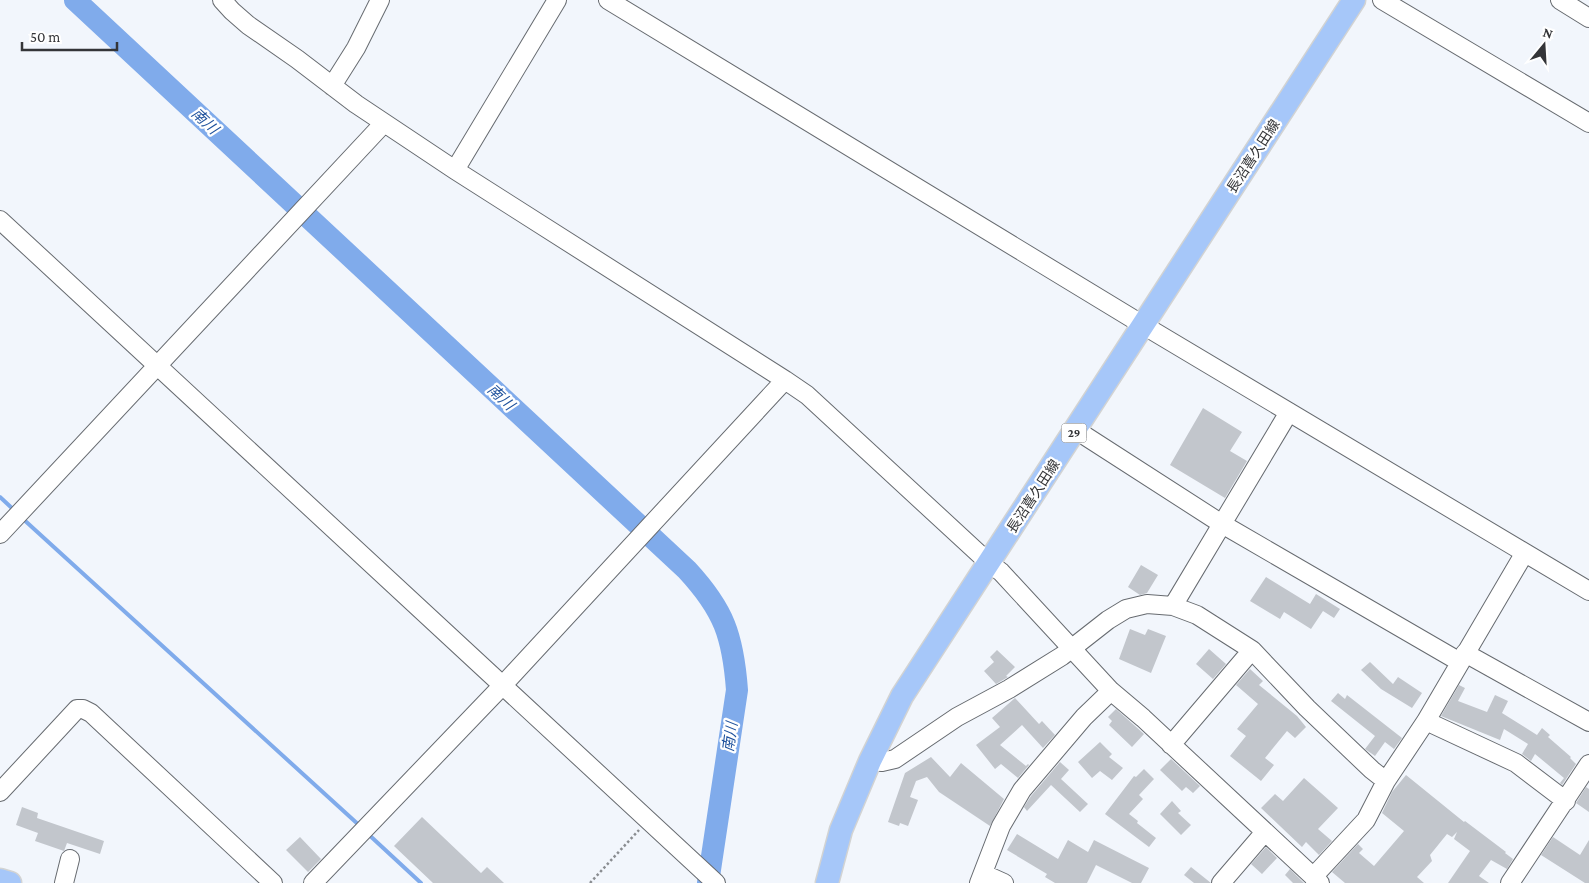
<svg xmlns="http://www.w3.org/2000/svg" width="1589" height="883" font-family="'Crimson Pro','Noto Sans JP',serif">
  <style>
    .lines { fill: none; stroke-linecap: round; stroke-linejoin: round }
    .stream { stroke: #80abeb; stroke-width: 4 }
    .river { stroke: #80abeb; stroke-width: 22 }
    .building { fill: #c2c6cc }
    .minor-casing { stroke: #676b70; stroke-width: 20 }
    .major-casing { stroke: #d2d3d3; stroke-width: 25 }
    .path { stroke: #8a8d91; stroke-width: 2.5; stroke-dasharray: 2.5 2.5; stroke-linecap: butt }
    .minor { stroke: #fff; stroke-width: 18 }
    .major { stroke: #a6c7f9; stroke-width: 22 }
    .labels { text-anchor: middle; dominant-baseline: central; stroke-width: 4.5; stroke-linejoin: round; paint-order: stroke }
    .shield { fill: #fff; stroke: #717274; stroke-width: 1 }
    .shield-label { font-size: 12px; font-weight: bold; fill: #343538 }
    .street-label { font-size: 14px; fill: #343538; stroke: #fff }
    .water-label { font-size: 15px; font-style: italic; fill: #1f529d; stroke: #fff }
  </style>
  <rect width="100%" height="100%" fill="#f2f6fc"/>
  <g class="lines">
    <!-- stream -->
    <path class="stream" d="M0 497 15 511
      M22 518 360 826
      M367 833 421 883"/>
    <!-- river -->
    <path class="river" d="M75 0 687 570C724 610 733 636 737 690L708 883"/>
  </g>
  <!-- building -->
  <path class="building" d="M1203 408 1242 432 1230 451 1247 461 1225 498 1170 465Z
    M1141 565 1158 575 1147 593 1140 595 1128 587Z
    M1266 577 1310 604 1316 594 1340 609 1334 618 1323 611 1311 629 1284 612 1280 619 1250 601Z
    M1130 629 1145 635 1148 629 1166 636 1151 673 1119 659Z
    M1209 649 1226 664 1213 679 1196 664Z
    M997 650 1015 667 1006 676 1008 677 996 684 984 671 994 662 990 657Z
    M1370 662 1393 684 1398 677 1422 693 1412 708 1381 689 1361 670Z
    M1250 669 1263 681 1259 685 1297 716 1306 727 1295 738 1287 731 1265 758 1274 765 1261 781 1230 756 1246 736 1237 729 1258 704 1236 685Z
    M1459 685 1465 688 1458 701 1487 712 1495 695 1508 701 1502 713 1537 735 1542 728 1550 735 1548 737 1571 757 1570 758 1576 764 1562 785 1560 783 1564 778 1535 754 1531 761 1522 754 1528 744 1504 729 1500 740 1441 716Z
    M1338 693 1345 699 1347 695 1402 738 1394 749 1385 742 1375 756 1365 749 1375 736 1331 701Z
    M1015 698 1039 724 1042 721 1055 735 1043 748 1022 725 1000 745 1026 766 1028 764 1029 765 1018 778 1001 764 995 769 976 745 1000 727 992 718Z
    M1116 709 1144 734 1132 747 1109 725 1112 721 1108 717Z
    M1100 742 1112 754 1109 757 1123 768 1112 780 1100 771 1092 778 1078 762Z
    M931 757 950 777 961 763 1004 799 990 826 939 792 927 777 916 781 910 797 918 800 908 826 900 823 899 826 888 822 905 773Z
    M1171 759 1200 786 1193 793 1186 787 1182 791 1160 770Z
    M1060 762 1069 770 1061 779 1088 804 1080 812 1051 785 1027 811 1024 807 1031 796Z
    M1144 769 1154 779 1139 795 1143 799 1129 814 1138 821 1137 823 1156 838 1149 847 1105 814 1134 776 1136 777Z
    M1406 775 1464 822 1465 821 1506 852 1505 853 1513 859 1507 869 1491 860 1479 876 1489 883H1448L1470 851 1454 839 1457 832 1452 837 1447 834 1430 855 1432 861 1417 877 1424 883H1345L1332 872 1358 844 1363 849 1359 853 1374 866 1404 831 1382 813 1392 792Z
    M1304 778 1338 808 1318 829 1332 841 1319 855 1306 842 1302 847 1261 808 1275 794 1283 801Z
    M1586 787 1589 789V812L1576 803Z
    M1172 801 1181 811 1178 813 1191 825 1181 835 1160 814Z
    M22 807 38 813 37 818 104 841 100 854 67 843 64 851 35 841 38 833 16 825Z
    M422 817 481 873 487 867 504 883H433L394 846Z
    M1017 834 1058 859 1068 840 1088 852 1094 840 1149 868 1141 883H1132L1096 865 1087 883H1055L1045 877 1047 874 1007 850Z
    M300 837 321 859 308 872 286 850Z
    M1553 837 1580 855 1589 840V883H1585L1541 855Z
    M1266 847 1277 858 1262 874 1251 864Z
    M1191 867 1211 883H1194L1184 875Z
    M1290 869 1304 883H1293L1285 875Z"/>
  <g class="lines">
    <!-- minor casing -->
    <g class="minor-casing">
      <path id="minor" d="M222 0 232 11 248 25 297 59 356 104 455 170 785 380 807 395 989 563 1001 572 1111 691 1143 718 1320 883
        M608 0 1143 325 1589 591
        M1382 0 1589 123
        M1560 0 1589 18
        M332 86 356 48 380 0
        M455 170 557 0
        M0 220 716 883
        M1076 430 1222 524 1460 662
        M0 534 384 123
        M1173 606 1289 412
        M1465 653 1589 722
        M1426 721 1516 763 1566 801
        M1171 745 1252 650
        M870 761 882 762 895 759 957 717 1009 689 1062 656 1108 620 1126 609 1147 604 1173 606 1197 615 1252 650 1307 708 1372 770 1386 781
        M0 792 77 709H83L91 713 273 883
        M984 874 1004 883
        M1313 877 1366 820 1386 781 1426 721 1524 554
        M64 883 70 859
        M313 883 502 686 785 380
        M979 883 1001 826 1022 790 1084 717 1111 691
        M1221 883 1264 833
        M1510 883 1589 764"/>
    </g>
    <!-- major casing -->
    <g class="major-casing">
      <path id="major" d="M0 880 10 883
        M827 883 841 830 870 761 902 696 1354 0"/>
    </g>
    <!-- path -->
    <path class="path" d="M590 883 639 830"/>
    <!-- minor -->
    <use href="#minor" class="minor"/>
    <!-- major -->
    <use href="#major" class="major"/>
  </g>
  <g class="labels">
    <!-- shield labels -->
    <rect class="shield" x="1061.5" y="423.5" width="25" height="19" rx="4"/>
    <g class="shield-label">
      <text x="1074" y="433">29</text>
    </g>
    <!-- street labels -->
    <g class="street-label">
      <text transform="translate(1253 156) rotate(-57)">長沼喜久田線</text>
      <text transform="translate(1033 496) rotate(-57)">長沼喜久田線</text>
    </g>
    <!-- water labels -->
    <g class="water-label">
      <text transform="translate(205 121) rotate(43)">南川</text>
      <text transform="translate(501 397) rotate(43)">南川</text>
      <text transform="translate(730 737) rotate(-82)">南川</text>
    </g>
  </g>
  <!-- north arrow -->
  <g transform="translate(1544 45) rotate(18)" stroke="#ffffff" stroke-width="4" paint-order="stroke">
  <path d="M0-4L9 19L0 12L-9 19Z" fill="#343538"/>
  <text y="-8" font-size="14" font-weight="bold" text-anchor="middle" fill="#343538">N</text>
  </g>
  <!-- scale -->
  <path d="M22 42v8h95v-8" fill="none" stroke="#343538" stroke-width="2.5"/>
  <text x="30" y="42" font-size="15" fill="#343538" stroke="#ffffff" stroke-width="4" paint-order="stroke">50 m</text>
</svg>
